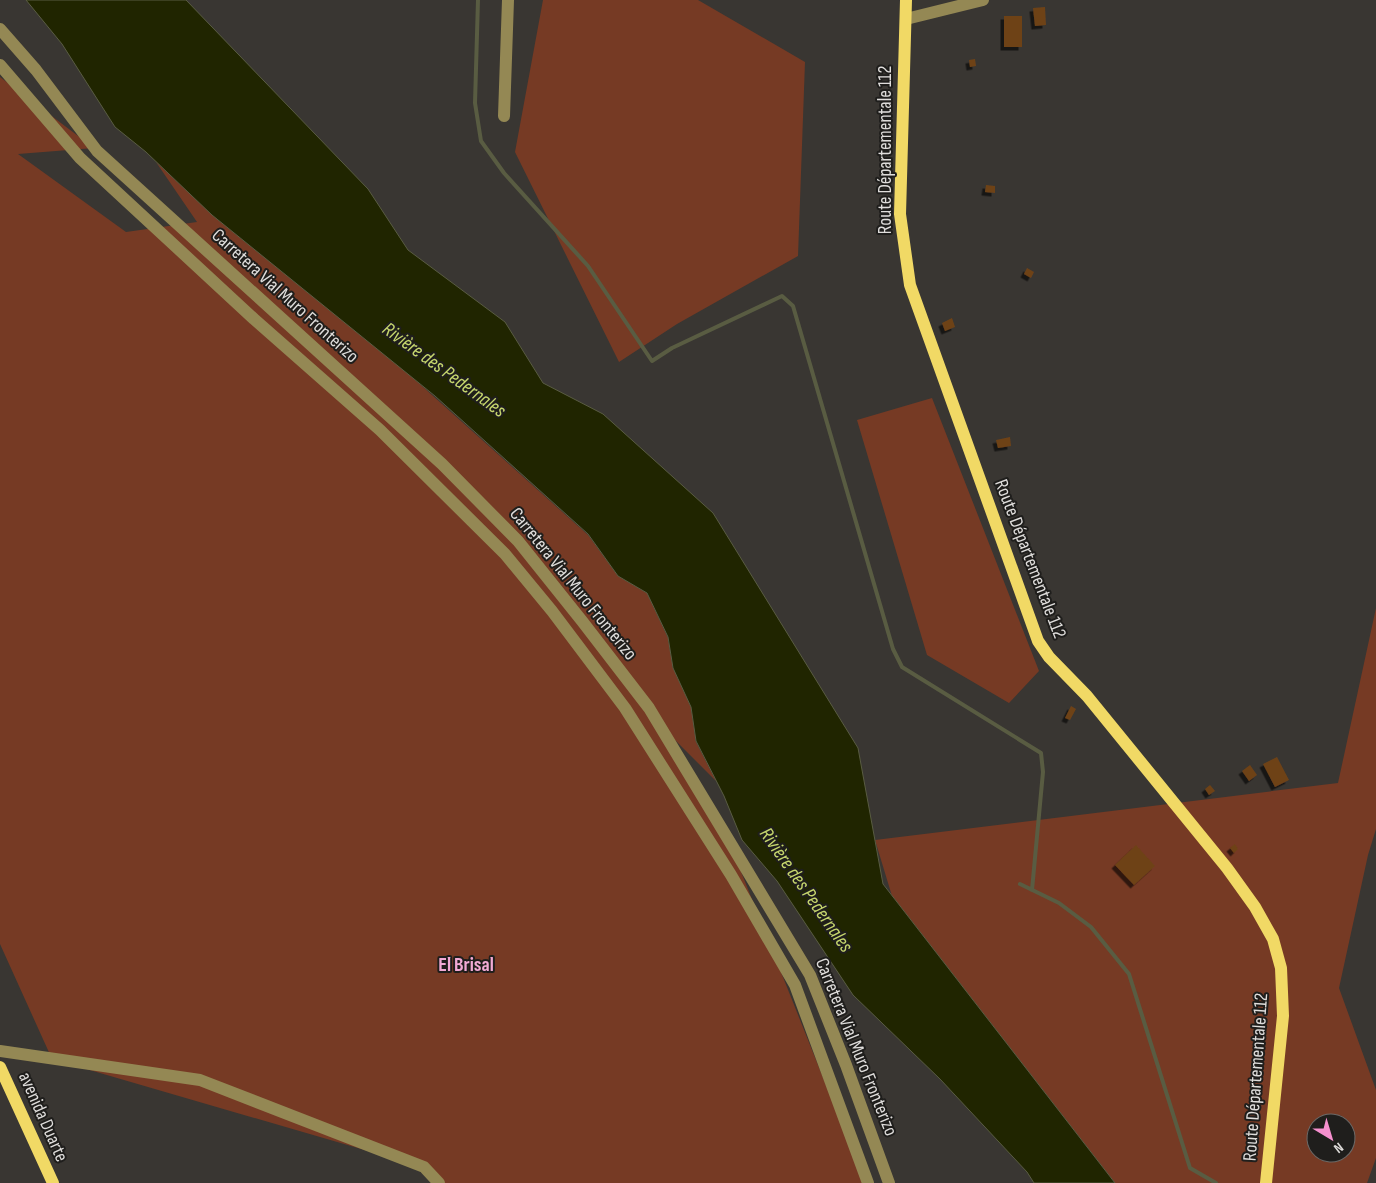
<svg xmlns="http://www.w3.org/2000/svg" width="1376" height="1183" font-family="'Sofia Sans Condensed',sans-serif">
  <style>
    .green { fill: #763a24; fill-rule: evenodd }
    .water { fill: #202500; stroke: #595c42 }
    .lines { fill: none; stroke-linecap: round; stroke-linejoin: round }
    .stream { stroke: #595c42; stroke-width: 4 }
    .building { fill: #6e4219; filter: url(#shadow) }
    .minor { stroke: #948854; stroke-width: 12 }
    .major { stroke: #f1d965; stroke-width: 12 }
    .labels { text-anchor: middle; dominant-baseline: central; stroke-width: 4; stroke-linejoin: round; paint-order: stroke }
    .street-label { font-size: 19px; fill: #dfdddb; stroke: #1f1e1c }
    .water-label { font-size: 20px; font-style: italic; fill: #c6d66d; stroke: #1f1e1c }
    .neighbourhood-label { font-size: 20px; font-weight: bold; fill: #f2aad5; stroke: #1f1e1c }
  </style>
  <defs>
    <filter id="shadow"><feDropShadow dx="-3.5" dy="3.5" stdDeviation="0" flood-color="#0009"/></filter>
  </defs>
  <rect width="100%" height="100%" fill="#393632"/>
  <!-- green -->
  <path class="green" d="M543 0H698L805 62 798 256 677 324 619 362 515 152Z
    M0 77 94 148 18 154 126 232 197 222 156 162 221 222 403 369 588 535 618 576 647 593 668 638 673 668 691 707 696 742 716 781 675 740 713 822 726 834 865 1183H439L423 1167 52 1059 0 944Z
    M932 398 1039 671 1009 703 927 655 857 420Z
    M1376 608V829L1368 855 1339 988 1376 1090V1158L1367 1183H1115L892 896 875 840 1338 783ZM1316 1123H1346V1153H1316Z"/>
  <!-- water -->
  <path class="water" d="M26 0H186L368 189 408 250 505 322 543 383 603 414 713 513 858 748 883 884 1115 1183H1034L1027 1172 940 1079 853 995 777 881 742 840 724 796 696 741 691 707 673 668 668 637 647 593 618 576 588 534 435 396 212 215 146 152 115 127 62 44Z"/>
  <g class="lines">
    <!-- stream -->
    <path class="stream" d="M478 0 475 103 481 141 504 173 588 266 652 361 672 348 782 296 793 306 893 649 902 667 1041 753 1043 772 1032 890
      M1020 884 1059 903 1091 927 1129 974 1190 1168 1216 1183"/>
  </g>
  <!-- building -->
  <path class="building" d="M1045 7 1046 25 1035 26 1033 8Z
    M1004 16H1022V47H1004Z
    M975 59 976 66 970 67 969 60Z
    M986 185 995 186V193L985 192Z
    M1027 268 1034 272 1031 278 1024 274Z
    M952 318 955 327 945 331 942 323Z
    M1010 437 1011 446 998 448 996 440Z
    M1071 706 1076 709 1070 720 1065 718Z
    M1277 757 1289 780 1275 787 1263 764Z
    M1250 765 1257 775 1249 781 1242 771Z
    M1210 785 1215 791 1209 795 1205 789Z
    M1235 844 1238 849 1234 853 1230 848Z
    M1136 845 1155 866 1134 885 1115 865Z"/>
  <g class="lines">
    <!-- minor -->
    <path class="minor" d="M906 19 983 0
      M0 29 36 70 97 151 442 464 518 541 582 621 649 708 810 975 846 1065 889 1183
      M0 65 80 158 254 319 380 430 505 554 552 611 625 708 731 875 795 985 868 1183
      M504 116 508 0
      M0 1051 200 1080 424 1167 439 1183"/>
    <!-- major -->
    <path class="major" d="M906 0 900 214 910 285 1038 641 1049 657 1087 696 1227 868 1255 907 1273 939 1281 968 1283 1016 1266 1183
      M0 1067 53 1183"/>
  </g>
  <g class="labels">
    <!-- street labels -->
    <g class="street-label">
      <text transform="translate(885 150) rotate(-90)">Route Départementale 112</text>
      <text transform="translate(285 296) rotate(42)">Carretera Vial Muro Fronterizo</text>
      <text transform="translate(1030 559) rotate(69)">Route Départementale 112</text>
      <text transform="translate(573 584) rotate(51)">Carretera Vial Muro Fronterizo</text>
      <text transform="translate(856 1047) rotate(68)">Carretera Vial Muro Fronterizo</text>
      <text transform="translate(1256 1077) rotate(-86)">Route Départementale 112</text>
      <text transform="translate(43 1117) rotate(66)">avenida Duarte</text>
    </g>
    <!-- water labels -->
    <g class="water-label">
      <text transform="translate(444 370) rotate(36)">Rivière des Pedernales</text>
      <text transform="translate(806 890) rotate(55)">Rivière des Pedernales</text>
    </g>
    <!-- neighbourhood labels -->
    <g class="neighbourhood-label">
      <text x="466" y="965">El Brisal</text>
    </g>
  </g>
  <!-- north arrow -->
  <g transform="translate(1331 1138) rotate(142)"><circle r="24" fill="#1f1e1c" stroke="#6c6a68"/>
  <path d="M0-4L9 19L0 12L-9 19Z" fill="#f690cf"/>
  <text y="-8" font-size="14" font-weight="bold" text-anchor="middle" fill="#dfdddb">N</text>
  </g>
</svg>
